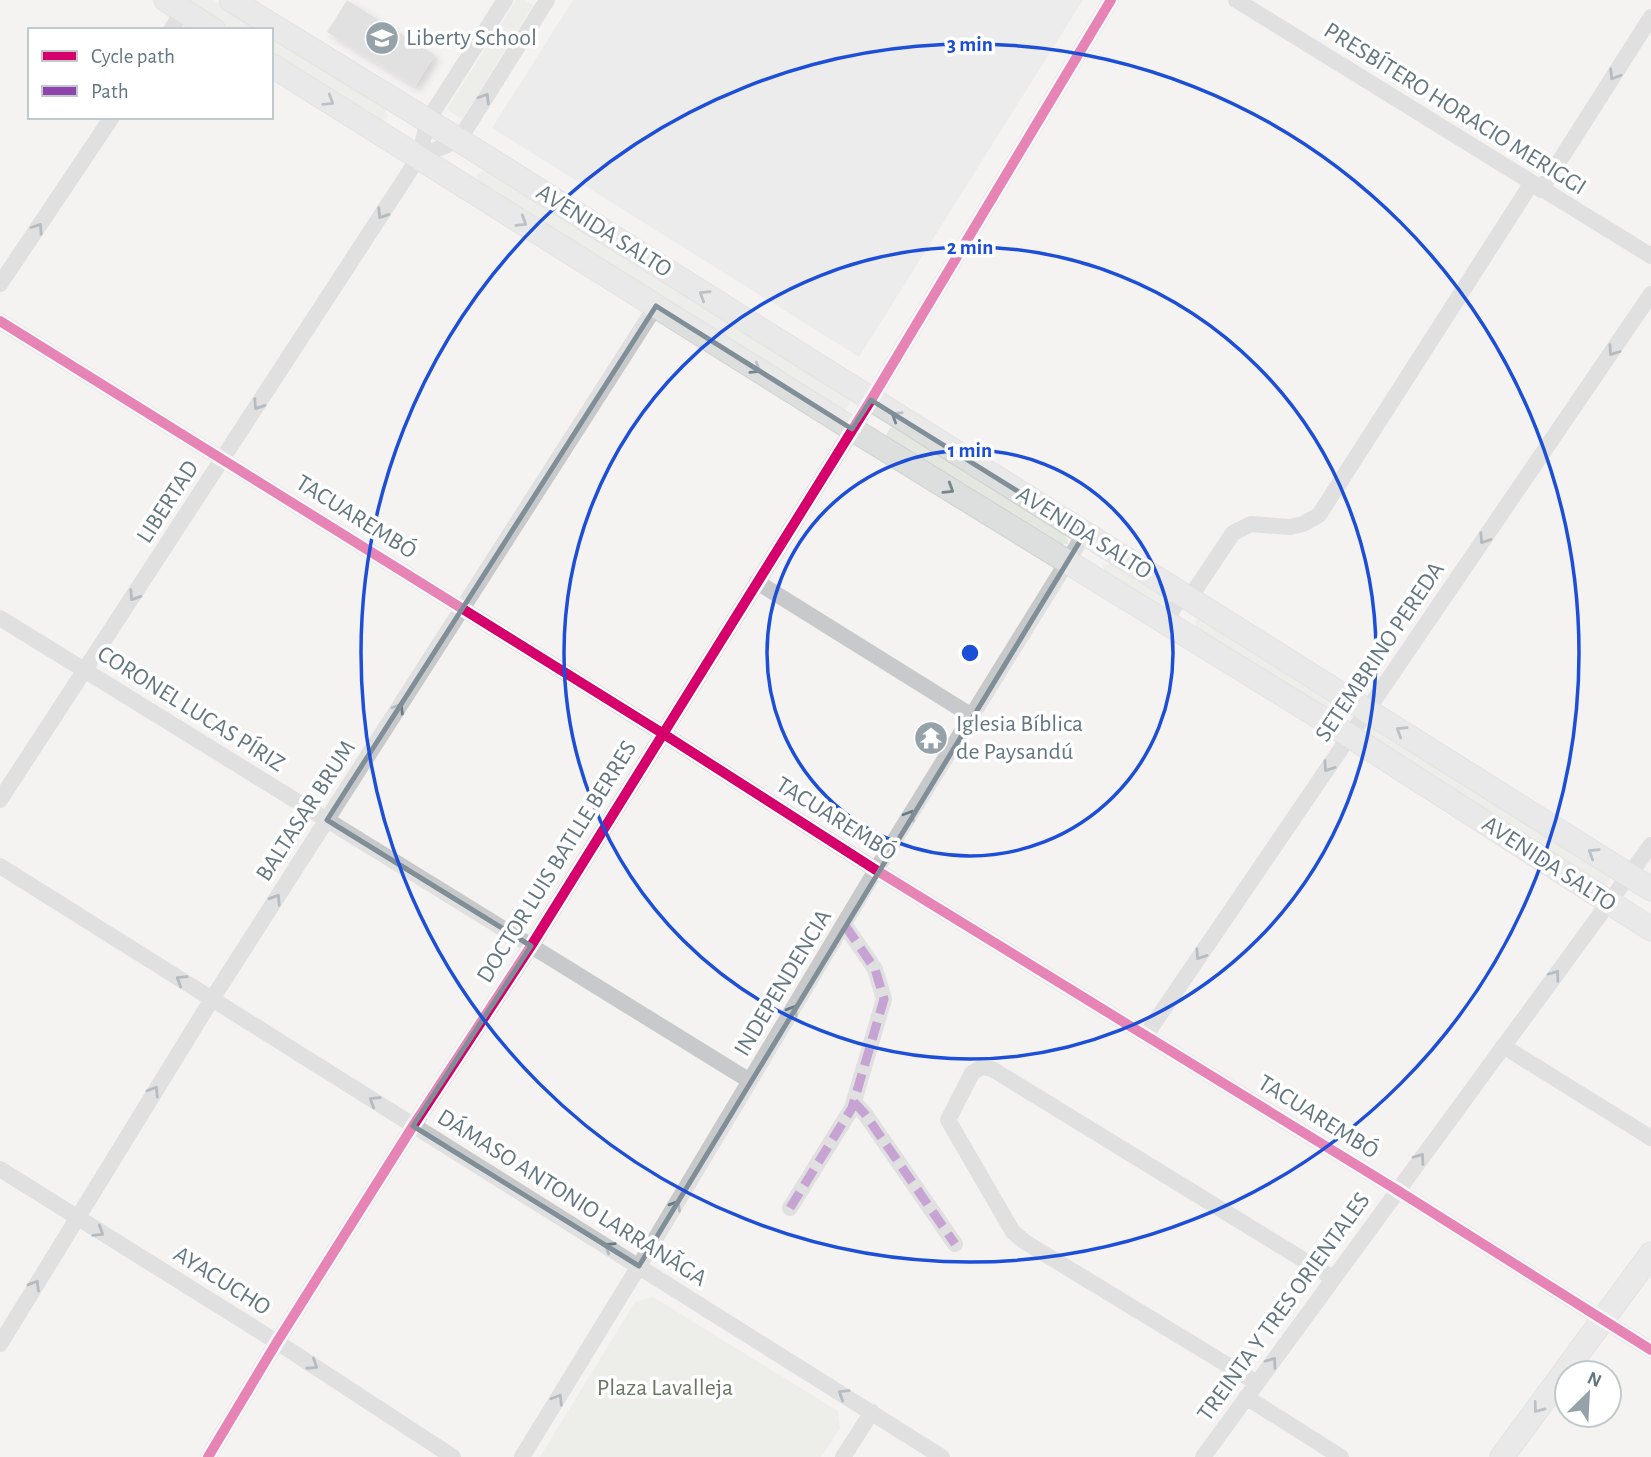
<svg xmlns="http://www.w3.org/2000/svg" width="1651" height="1457" font-family="'Alegreya Sans',sans-serif">
  <style>
    .built { fill: #e4e5e4 }
    .green { fill: #e4e6e0 }
    .building { fill: #cccdcd; filter: url(#shadow) }
    .lines { fill: none; stroke-linecap: round; stroke-linejoin: round }
    .secondary-casing { stroke: #cfd0d0; stroke-width: 25 }
    .street { stroke: #c8c9ca; stroke-width: 16 }
    .secondary { stroke: #dddede; stroke-width: 23 }
    .quiet { stroke: #8e44ad; stroke-width: 9; stroke-dasharray: 18 9; stroke-linecap: butt }
    .cycleway-casing { stroke: #fff; stroke-width: 15 }
    .cycleway { stroke: #d6006c; stroke-width: 10 }
    .oneway { stroke: #697b85 }
    .oneway2 { stroke: #76868f }
    .marked { fill: none; stroke: #808f97; stroke-width: 5; stroke-linejoin: round }
    .ring { fill: none; stroke: #1d4ed8; stroke-width: 3.5 }
    .labels { text-anchor: middle; dominant-baseline: central; stroke-width: 7; stroke-linejoin: round; paint-order: stroke }
    .poi-label { font-size: 24px; fill: #647781; stroke: #fff; text-anchor: start }
    .street-label { font-size: 24px; fill: #647781; stroke: #fff }
    .park-label { font-size: 24px; fill: #6a7863; stroke: #fff }
    .centre { fill: #1d4ed8; stroke: #fff; stroke-width: 3.5 }
    .ring-label { font-size: 21px; text-anchor: middle; font-weight: bold; fill: #1d4ed8; stroke: #fff; stroke-width: 7; stroke-linejoin: round; paint-order: stroke }
  </style>
  <defs>
    <filter id="shadow"><feDropShadow dx="5" dy="5" stdDeviation="3.5" flood-color="#0004"/></filter>
  </defs>
  <rect width="100%" height="100%" fill="#f4f3f2"/>
  <!-- built -->
  <path class="built" d="M573 0H1083L859 357 492 128Z"/>
  <!-- green -->
  <path class="green" d="M181 0H213L261 30H228Z
    M516 0H525L533 5 462 119 447 109Z
    M271 36 388 109 385 113 388 116 386 119 380 120 271 57Z
    M485 170 848 396 850 403 846 410 839 411 478 182 477 174Z
    M898 427 1067 533 1065 536 1068 539V544H1060L1058 547 889 442 886 435 890 428Z
    M1111 561 1164 593 1162 597 1163 603 1157 605 1104 572 1103 565 1109 564Z
    M1202 617 1337 701 1335 704 1337 711 1333 713 1195 629V622Z
    M1375 724 1614 873 1606 885 1367 737Z
    M653 1297 838 1411 840 1429 821 1457H540L635 1302Z"/>
  <!-- building -->
  <path class="building" d="M347 0 435 55 415 86 327 32Z"/>
  <g class="lines">
    <!-- secondary casing -->
    <g class="secondary-casing">
      <path id="secondary" d="M166 0 214 30
        M231 0 459 140 1651 889
        M271 65 852 429 1350 736 1651 929
        M1502 1457 1651 1254"/>
    </g>
    <!-- street -->
    <path class="street" d="M1236 0 1651 256
      M171 30 183 11
      M419 157 459 140 547 0
      M1541 190 1651 17
      M0 284 112 117
      M0 321 662 733 876 870 1397 1190 1651 1350
      M757 582 972 716
      M1189 599 1233 533 1251 524 1290 527 1303 524 1319 515 1531 184
      M0 618 750 1081
      M1165 622 1182 594
      M0 800 419 157 428 120 505 0
      M0 866 942 1457
      M1146 1035 1651 294
      M1503 1046 1651 1138
      M854 1102 865 1114 955 1244
      M0 1169 277 1342 453 1457
      M790 1208 852 1108 884 999 875 969 844 924
      M0 1344 212 999 656 306
      M1257 1383 1025 1242 1013 1232 948 1120 972 1073 982 1067 992 1069 1333 1278
      M1246 1397 1341 1457
      M208 1457 277 1342 413 1126 531 946 871 400 1111 0
      M522 1457 639 1266 876 870 1085 533
      M843 1457 872 1412
      M1203 1457 1651 845"/>
    <!-- secondary -->
    <use href="#secondary" class="secondary"/>
    <!-- quiet -->
    <path class="quiet" d="M854 1102 865 1114 955 1244
      M790 1208 852 1108 884 999 875 969 844 924"/>
    <!-- cycleway casing -->
    <g class="cycleway-casing">
      <path id="cycleway" d="M0 321 662 733 876 870 1397 1190 1651 1350
        M208 1457 277 1342 413 1126 531 946 871 400 1111 0"/>
    </g>
    <!-- cycleway -->
    <use href="#cycleway" class="cycleway"/>
  </g>
  <!-- one-way arrows -->
  <defs><path id="oneway-chevron" d="M-2-3.5L2.5 0L-2 3.5" fill="none" stroke-width="1.6" stroke-linecap="round" stroke-linejoin="round" transform="scale(1.75)"/></defs>
  <g class="oneway">
    <use href="#oneway-chevron" transform="translate(1614 75) rotate(122)"/>
    <use href="#oneway-chevron" transform="translate(485 98) rotate(-58)"/>
    <use href="#oneway-chevron" transform="translate(382 214) rotate(123)"/>
    <use href="#oneway-chevron" transform="translate(38 228) rotate(-56)"/>
    <use href="#oneway-chevron" transform="translate(1613 351) rotate(124)"/>
    <use href="#oneway-chevron" transform="translate(258 405) rotate(123)"/>
    <use href="#oneway-chevron" transform="translate(1484 539) rotate(124)"/>
    <use href="#oneway-chevron" transform="translate(134 596) rotate(123)"/>
    <use href="#oneway-chevron" transform="translate(399 708) rotate(-58)"/>
    <use href="#oneway-chevron" transform="translate(1328 767) rotate(124)"/>
    <use href="#oneway-chevron" transform="translate(910 815) rotate(-58)"/>
    <use href="#oneway-chevron" transform="translate(276 899) rotate(-57)"/>
    <use href="#oneway-chevron" transform="translate(1200 955) rotate(124)"/>
    <use href="#oneway-chevron" transform="translate(1555 975) rotate(-54)"/>
    <use href="#oneway-chevron" transform="translate(181 980) rotate(-148)"/>
    <use href="#oneway-chevron" transform="translate(793 1010) rotate(-59)"/>
    <use href="#oneway-chevron" transform="translate(154 1091) rotate(-58)"/>
    <use href="#oneway-chevron" transform="translate(374 1101) rotate(-148)"/>
    <use href="#oneway-chevron" transform="translate(1420 1158) rotate(-54)"/>
    <use href="#oneway-chevron" transform="translate(676 1205) rotate(-59)"/>
    <use href="#oneway-chevron" transform="translate(99 1232) rotate(32)"/>
    <use href="#oneway-chevron" transform="translate(609 1247) rotate(-148)"/>
    <use href="#oneway-chevron" transform="translate(35 1285) rotate(-59)"/>
    <use href="#oneway-chevron" transform="translate(1272 1362) rotate(-54)"/>
    <use href="#oneway-chevron" transform="translate(313 1365) rotate(33)"/>
    <use href="#oneway-chevron" transform="translate(843 1394) rotate(-148)"/>
    <use href="#oneway-chevron" transform="translate(558 1399) rotate(-58)"/>
  </g>
  <g class="oneway2">
    <use href="#oneway-chevron" transform="translate(329 101) rotate(32)"/>
    <use href="#oneway-chevron" transform="translate(522 222) rotate(32)"/>
    <use href="#oneway-chevron" transform="translate(704 295) rotate(-148)"/>
    <use href="#oneway-chevron" transform="translate(756 369) rotate(32)"/>
    <use href="#oneway-chevron" transform="translate(896 416) rotate(-148)"/>
    <use href="#oneway-chevron" transform="translate(949 489) rotate(32)"/>
    <use href="#oneway-chevron" transform="translate(1401 731) rotate(-148)"/>
    <use href="#oneway-chevron" transform="translate(1593 853) rotate(-148)"/>
    <use href="#oneway-chevron" transform="translate(1538 1408) rotate(127)"/>
  </g>
  <!-- marked area -->
  <path d="M0 0H1651V1457H0ZM656 306 852 429 871 400 1085 533 639 1266 413 1126 531 946 327 820Z" fill="#f4f3f2" fill-opacity=".55" fill-rule="evenodd"/>
  <path class="marked" d="M656 306 852 429 871 400 1085 533 639 1266 413 1126 531 946 327 820Z"/>
  <!-- distance rings -->
  <g class="ring">
    <circle cx="970" cy="653" r="203"/>
    <circle cx="970" cy="653" r="406"/>
    <circle cx="970" cy="653" r="609"/>
  </g>
  <!-- icons -->
  <defs>
    <g id="school-disc" transform="scale(1.75)"><circle r="9.5" fill="#96a2a9" stroke="#fff"/><path d="M0-5L7-2L0 1L-7-2ZM-4 1L0 2.5L4 1V4Q0 6-4 4Z" fill="#fff"/></g>
    <g id="temple-disc" transform="scale(1.75)"><circle r="9.5" fill="#96a2a9" stroke="#fff"/><path d="M0-6L5-2H3V0L6.5 2.5H4V6H1.5V3h-3V6H-4V2.5H-6.5L-3 0V-2H-5Z" fill="#fff"/></g>
  </defs>
  <g fill-rule="evenodd">
    <use href="#school-disc" x="382" y="38"/>
    <use href="#temple-disc" x="931" y="738"/>
  </g>
  <g class="labels">
    <!-- poi labels -->
    <g class="poi-label">
      <text x="406" y="38">Liberty School</text>
      <text x="956" y="724">Iglesia Bíblica<tspan x="956" dy="28">de Paysandú</tspan></text>
    </g>
    <!-- street labels -->
    <g class="street-label">
      <text transform="translate(1455 109) rotate(32)">PRESBÍTERO HORACIO MERIGGI</text>
      <text transform="translate(604 231) rotate(32)">AVENIDA SALTO</text>
      <text transform="translate(168 502) rotate(-57)">LIBERTAD</text>
      <text transform="translate(356 517) rotate(32)">TACUAREMBÓ</text>
      <text transform="translate(1084 533) rotate(32)">AVENIDA SALTO</text>
      <text transform="translate(1380 652) rotate(-56)">SETEMBRINO PEREDA</text>
      <text transform="translate(191 709) rotate(32)">CORONEL LUCAS PÍRIZ</text>
      <text transform="translate(306 811) rotate(-57)">BALTASAR BRUM</text>
      <text transform="translate(836 819) rotate(32)">TACUAREMBÓ</text>
      <text transform="translate(557 862) rotate(-58)">DOCTOR LUIS BATLLE BERRES</text>
      <text transform="translate(1549 864) rotate(33)">AVENIDA SALTO</text>
      <text transform="translate(783 983) rotate(-59)">INDEPENDENCIA</text>
      <text transform="translate(1318 1117) rotate(32)">TACUAREMBÓ</text>
      <text transform="translate(572 1198) rotate(32)">DÁMASO ANTONIO LARRANÃGA</text>
      <text transform="translate(222 1281) rotate(32)">AYACUCHO</text>
      <text transform="translate(1284 1307) rotate(-54)">TREINTA Y TRES ORIENTALES</text>
    </g>
    <!-- park labels -->
    <g class="park-label">
      <text x="665" y="1388">Plaza Lavalleja</text>
    </g>
  </g>
  <circle cx="970" cy="653" r="10" class="centre"/>
  <g class="ring-label">
    <text x="970" y="51">3 min</text>
    <text x="970" y="254">2 min</text>
    <text x="970" y="457">1 min</text>
  </g>
  <!-- legend -->
  <rect x="28" y="28" width="245" height="91" fill="#ffffff" stroke="#c1c9cd" stroke-width="2"/>
  <rect x="42" y="51" width="35" height="10" fill="#d6006c" stroke="#c1c9cd" stroke-width="2"/>
  <text x="91" y="63" font-size="21" fill="#647781">Cycle path</text>
  <rect x="42" y="86" width="35" height="10" fill="#8e44ad" stroke="#c1c9cd" stroke-width="2"/>
  <text x="91" y="98" font-size="21" fill="#647781">Path</text>
  <!-- north arrow -->
  <g transform="translate(1588 1394) rotate(24)"><circle r="33" fill="#ffffff" stroke="#c1c9cd" stroke-width="2"/>
  <path d="M0-5L12 26L0 18L-12 26Z" fill="#96a2a9"/>
  <text y="-10" font-size="19" font-weight="bold" text-anchor="middle" fill="#647781">N</text>
  </g>
</svg>
